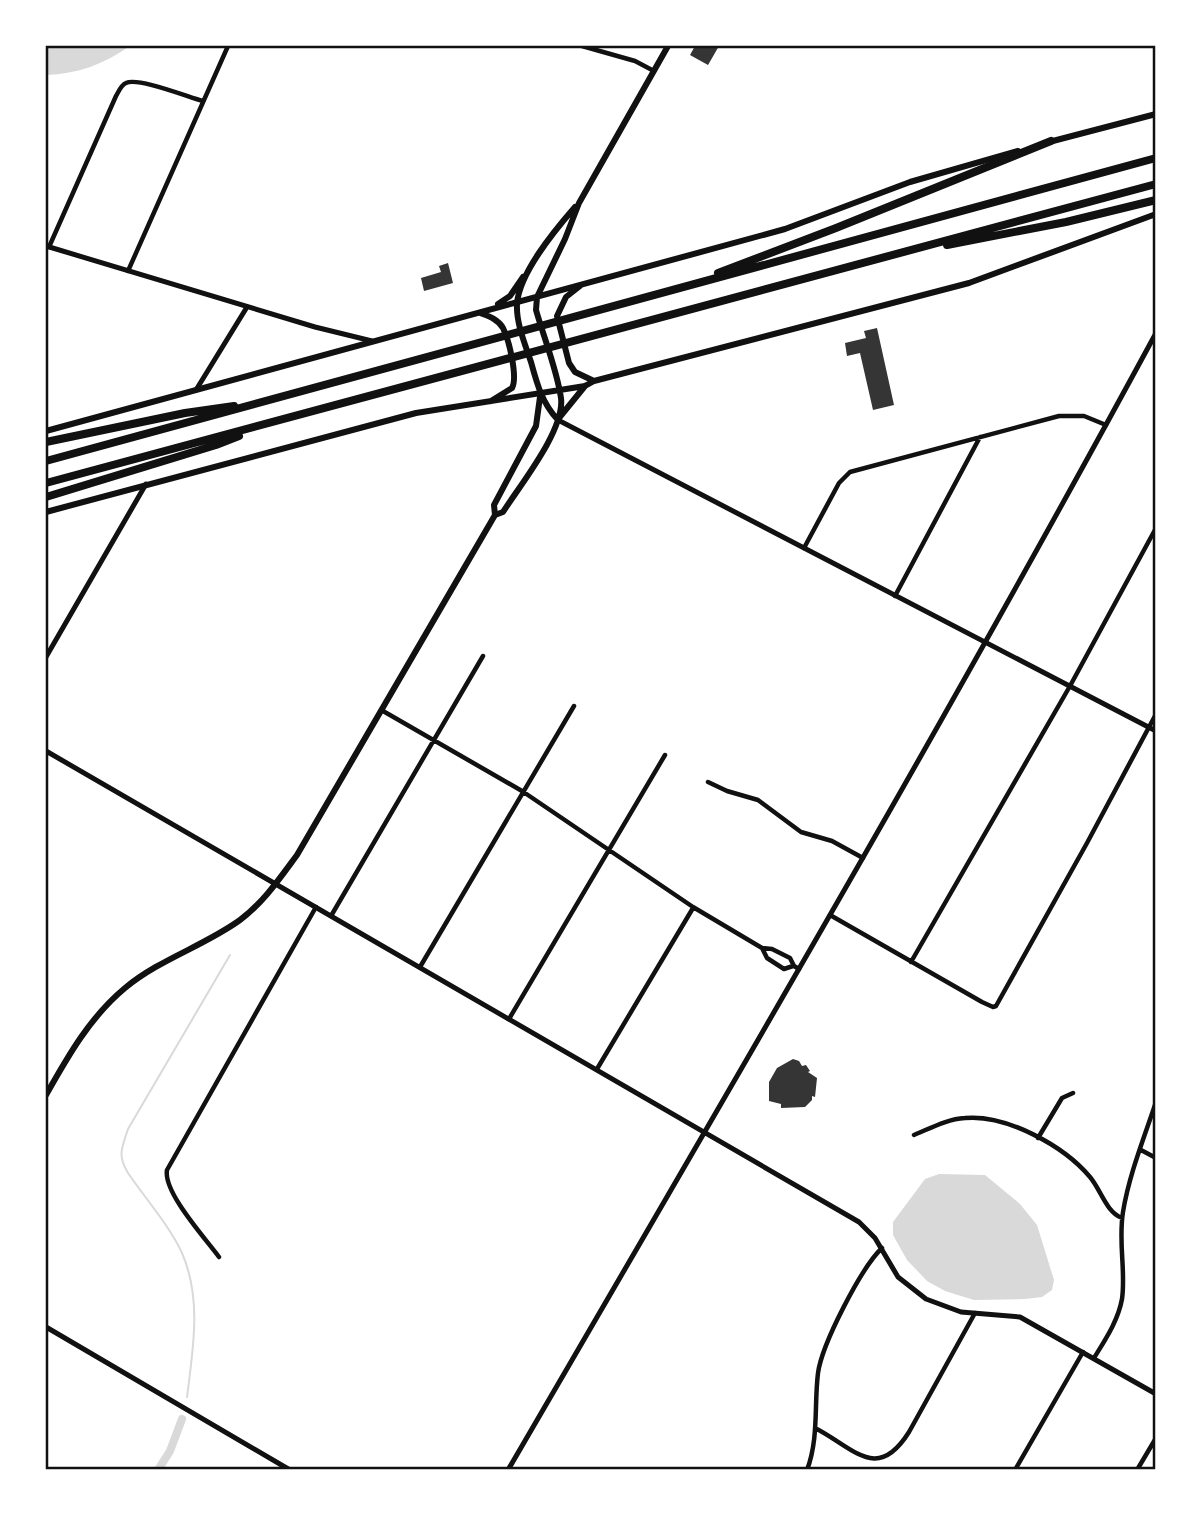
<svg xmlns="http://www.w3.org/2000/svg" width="1201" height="1515" font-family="Barlow,sans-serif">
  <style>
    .water { fill: #d9d9d9 }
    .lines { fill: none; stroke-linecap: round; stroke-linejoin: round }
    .stream { stroke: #d9d9d9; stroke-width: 2 }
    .canal { stroke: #d9d9d9; stroke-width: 8 }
    .building { fill: #353535 }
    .minor { stroke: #111; stroke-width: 4.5 }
    .tertiary { stroke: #111; stroke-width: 5 }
    .secondary { stroke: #111; stroke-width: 6 }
    .motorway { stroke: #111; stroke-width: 8 }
    .neatline { fill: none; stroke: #111; stroke-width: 2.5 }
  </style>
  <rect width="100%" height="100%" fill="#fff"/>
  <!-- water -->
  <path class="water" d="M46 46H130C104 64 78 74 46 75Z
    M939 1174 985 1175 1020 1204 1037 1225 1054 1280 1052 1290 1042 1297 1025 1299 974 1300 945 1291 927 1281 907 1260 893 1235V1222L925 1179Z"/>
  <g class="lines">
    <!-- stream -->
    <path class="stream" d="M187 1397C193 1349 202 1299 182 1253 169 1225 145 1198 128 1173 117 1155 122 1148 128 1129L230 955"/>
    <!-- canal -->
    <path class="canal" d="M158 1470 170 1451 182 1419"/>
  </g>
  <!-- building -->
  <path class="building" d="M695 46H719L708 65 690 55Z
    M448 263 453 283 424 291 421 278 441 272 439 266Z
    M877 328 894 405 873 410 860 353 847 356 845 343 866 338 864 331Z
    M793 1059 799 1061 802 1066 806 1065 810 1071 808 1072 817 1078 815 1097 812 1096V1100L805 1107 781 1108V1104L769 1101V1082L777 1068Z"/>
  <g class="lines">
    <!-- minor -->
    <path class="minor" d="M582 46 635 61 654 71
      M49 247 116 96C119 91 121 85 126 83 138 77 188 97 203 101
      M128 271 228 46
      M804 548 839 483 850 472 1059 416H1084L1106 425
      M895 596 980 437
      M383 711 522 791 693 907 762 948 772 949 790 958 794 966 799 969
      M708 782 727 791 758 800 801 832 832 841 863 858
      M830 915 982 1002 993 1007 996 1006 1087 843 1156 714
      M331 916 483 656
      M762 948 767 958 784 969 793 966
      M911 962 1070 686 1156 528
      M420 967 574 706
      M509 1019 665 755
      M597 1069 693 908
      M914 1135C931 1128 947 1119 965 1118 1006 1114 1064 1146 1090 1177 1101 1190 1106 1212 1122 1218
      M1038 1138 1062 1098 1073 1093
      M1141 1150 1156 1158
      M219 1257C205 1238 163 1192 167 1170L316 907
      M1094 1358C1105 1340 1118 1321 1122 1299 1126 1271 1118 1242 1123 1212 1129 1175 1144 1138 1156 1102
      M815 1428C854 1448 877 1483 909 1432L975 1313
      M807 1470C819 1438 814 1405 818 1373 822 1344 861 1268 882 1248
      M1015 1470 1083 1352
      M1137 1470 1156 1438"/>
    <!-- tertiary -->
    <path class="tertiary" d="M46 246 315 327 372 341
      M196 390 247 307
      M558 420 1156 731
      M46 657 146 484
      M46 751 859 1222 875 1238 898 1277 926 1299 961 1312 1020 1317 1156 1394
      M46 1327 290 1470
      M508 1470C728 1092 948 717 1156 333"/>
    <!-- secondary -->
    <path class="secondary" d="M1049 142 1156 114
      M580 286 566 297 557 316 569 363 575 372 594 381
      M498 304 510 296 523 277
      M480 313C488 316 498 319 503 328 509 340 518 377 512 388L491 401
      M559 418 585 386
      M558 420C542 403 537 384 531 362 525 344 516 323 517 304 519 273 555 230 575 207
      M46 431 785 229 910 182 1018 151
      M46 512 416 413 585 386 594 381 969 283 1156 214
      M495 515 494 505 536 426 540 397
      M46 1095C68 1056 90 1017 125 988 160 959 204 946 240 920 263 903 280 878 297 855L495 515 503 512C520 485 565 430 561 398 557 370 544 338 536 310L537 297 565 239 579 203 668 46"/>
    <!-- motorway -->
    <path class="motorway" d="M947 245 1066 222 1156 200
      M718 273 836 228 1051 141
      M46 442 185 413 234 406
      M46 461 1156 158
      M46 483 1156 184
      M46 497 216 445 239 436"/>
  </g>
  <!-- border -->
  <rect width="1201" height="1515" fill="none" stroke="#ffffff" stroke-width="94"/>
  <rect x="47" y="47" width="1107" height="1421" class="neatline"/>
</svg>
